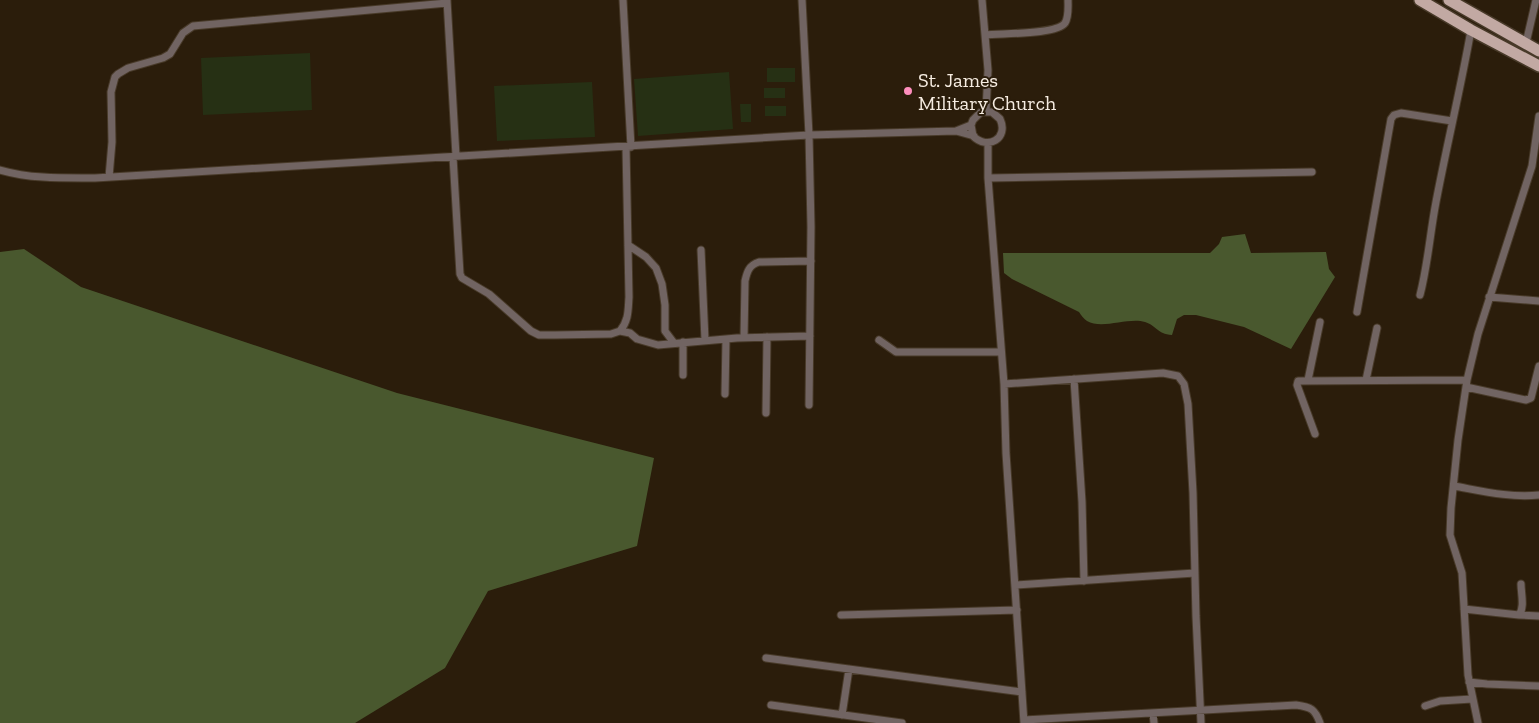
<svg xmlns="http://www.w3.org/2000/svg" width="1539" height="723" font-family="'Zilla Slab',serif">
  <style>
    .green { fill: #263014 }
    .forest { fill: #49582e }
    .lines { fill: none; stroke-linecap: round; stroke-linejoin: round }
    .minor-casing { stroke: #483a29; stroke-width: 9 }
    .primary-casing { stroke: #483a29; stroke-width: 14 }
    .minor { stroke: #716462; stroke-width: 7 }
    .primary { stroke: #c2a9a3; stroke-width: 11 }
    .poi-dot { fill: #fe8ebd; stroke: #2b1d0b; stroke-width: 2 }
    .labels { text-anchor: middle; dominant-baseline: central; stroke-width: 4; stroke-linejoin: round; paint-order: stroke }
    .poi-label { font-size: 20px; fill: #f7ede2; stroke: #2b1d0b; text-anchor: start }
  </style>
  <rect width="100%" height="100%" fill="#2b1d0b"/>
  <!-- green -->
  <path class="green" d="M310 53 312 110 203 115 201 58Z
    M767 68H795V82H767Z
    M729 72 733 129 638 136 634 79Z
    M592 82 595 137 497 141 494 86Z
    M764 88H785V98H764Z
    M740 104H751V122H741Z
    M765 106H786V116H765Z"/>
  <!-- forest -->
  <path class="forest" d="M1245 234 1251 253 1326 252 1329 269 1335 277 1291 349 1244 327 1196 315H1184L1177 319 1172 335C1157 334 1156 325 1145 322 1128 317 1102 330 1087 321 1084 319 1081 315 1079 312L1012 279 1004 273 1003 253H1210L1219 244 1222 237Z
    M24 249 81 287 397 393 654 458 637 546 488 591 445 668 355 723H0V252Z"/>
  <g class="lines">
    <!-- minor casing -->
    <g class="minor-casing">
      <path id="minor" d="M447 0 456 156
        M623 0 631 147
        M802 0 809 135 811 227 809 405
        M982 0 988 70 986 111
        M985 35C1001 33 1056 35 1065 23 1069 17 1068 7 1068 0
        M1526 43 1536 0
        M956 131 971 125 973 120 981 112H992L1000 119C1009 138 988 151 973 136L971 125
        M988 143V178L1004 384 1006 453 1024 723
        M453 157 460 274 462 278 489 294 531 331 539 335H555L611 334 620 331 630 333 637 339 658 345 737 338 810 336
        M0 170C32 179 62 178 95 178L809 135 956 131 974 136
        M109 177 112 142 111 92 115 77 118 74 128 68 163 58 170 54 183 33 193 26 447 3
        M988 178 1312 172
        M628 245 646 257 656 268 662 284 665 305V331L674 343
        M701 250 705 340
        M1420 295C1428 264 1430 233 1436 202 1447 144 1461 87 1471 30
        M1489 297 1539 301
        M1357 312 1391 119 1394 115 1401 113 1452 121
        M620 331C629 320 628 310 629 297L626 147
        M744 338 745 281C747 272 749 265 759 262L811 261
        M879 340 896 352H1001
        M683 375V342
        M1074 379 1082 502 1084 581
        M1308 380 1320 322
        M1366 380 1377 328
        M1004 384 1163 373 1178 376 1184 384 1188 404 1193 493 1196 616 1201 723
        M1466 387 1526 400 1531 398 1539 366
        M725 394 726 339
        M766 413 767 337
        M1315 434 1297 385 1298 381 1467 380
        M1454 486C1482 491 1510 498 1539 495
        M1016 585 1195 573
        M1464 609 1519 615C1525 607 1521 594 1521 584
        M841 615 1017 610
        M1519 615 1539 616
        M766 658 1022 692
        M1469 682 1487 684 1539 686
        M771 705 902 723
        M1425 706 1440 701 1472 699
        M1153 713 1154 723
        M842 715 849 669
        M1024 720 1296 705C1311 707 1315 709 1320 723
        M1478 723 1468 675 1462 573 1450 535 1451 508 1458 440 1467 380 1478 334 1532 166 1539 116"/>
    </g>
    <!-- primary casing -->
    <g class="primary-casing">
      <path id="primary" d="M1420 0 1471 30 1539 66
        M1449 0 1539 51"/>
    </g>
    <!-- minor -->
    <use href="#minor" class="minor"/>
    <!-- primary -->
    <use href="#primary" class="primary"/>
  </g>
  <!-- markers -->
  <circle class="poi-dot" cx="908" cy="91" r="5"/>
  <g class="labels">
    <!-- poi labels -->
    <g class="poi-label">
      <text x="918" y="80">St. James<tspan x="918" dy="23">Military Church</tspan></text>
    </g>
  </g>
</svg>
